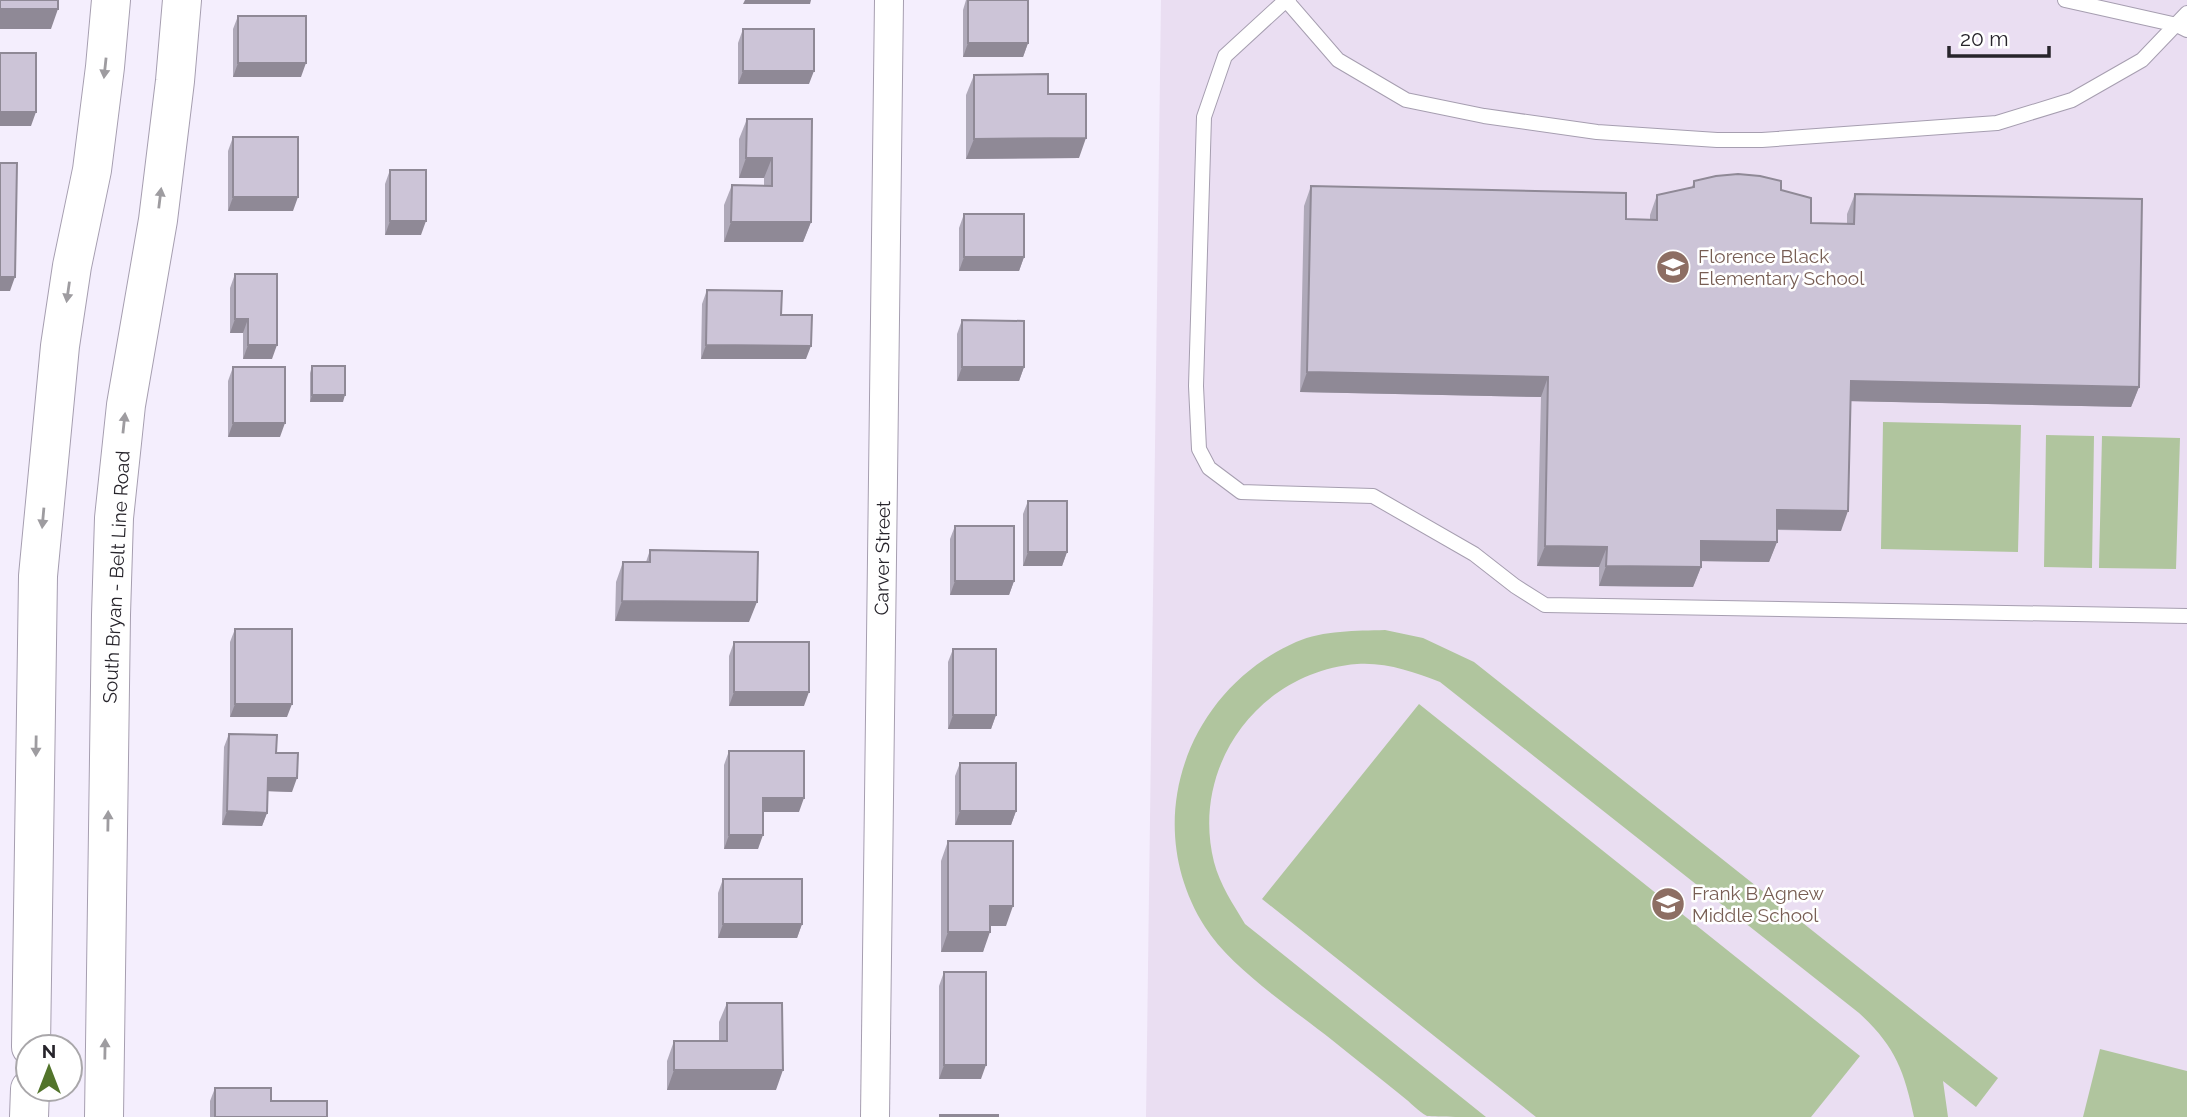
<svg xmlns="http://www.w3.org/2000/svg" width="2187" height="1117" font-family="Raleway,sans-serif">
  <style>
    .education { fill: #eadef2 }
    .green { fill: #b0c59e }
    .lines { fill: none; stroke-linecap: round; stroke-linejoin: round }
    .lane-casing { stroke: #a69eb0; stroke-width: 16 }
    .street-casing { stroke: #a69eb0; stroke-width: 30 }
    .primary-casing { stroke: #a69eb0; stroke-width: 40 }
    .lane { stroke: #fff; stroke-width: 14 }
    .street { stroke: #fff; stroke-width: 28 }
    .primary { stroke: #fff; stroke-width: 38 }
    .wall { fill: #afa9b9 }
    .shaded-wall { fill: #8f8996 }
    .building { fill: #ccc4d7; stroke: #8f8996; stroke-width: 2 }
    .oneway { fill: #9e9ca0 }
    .labels { text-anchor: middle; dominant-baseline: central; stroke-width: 5; stroke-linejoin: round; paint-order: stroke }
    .education-label { font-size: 19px; fill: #785e54; stroke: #fff; text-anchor: start }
    .street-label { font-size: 19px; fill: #27242b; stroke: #fff }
  </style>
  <rect width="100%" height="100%" fill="#f4eefd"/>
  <!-- education -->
  <path class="education" d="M1161 0H2187V1117H1146Z"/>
  <!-- green -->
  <path class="green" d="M1883 422 2021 425 2018 552 1881 549Z
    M2046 435 2094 436 2092 568 2044 567Z
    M2102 436 2180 438 2176 569 2099 568Z
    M1385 630 1423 638 1474 662 1998 1078 1976 1107 1943 1081 1948 1117H1914C1904 1070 1895 1046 1859 1013L1440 682C1414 672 1386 662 1357 664 1259 672 1190 766 1214 862 1220 885 1233 904 1245 924L1486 1117C1474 1117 1436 1117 1427 1116 1419 1112 1410 1102 1402 1096 1379 1077 1355 1059 1332 1040 1293 1009 1231 968 1205 927 1139 823 1186 691 1296 642 1324 630 1356 631 1385 630Z
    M1419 704 1860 1056 1811 1117H1536L1262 899Z
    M2100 1049 2187 1071V1117H2083Z"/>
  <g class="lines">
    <!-- lane casing -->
    <g class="lane-casing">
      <path id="lane" d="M1286 0 1338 60 1406 100 1484 116 1597 132 1717 140H1762L1997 123 2072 100 2142 60 2187 13
        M1289 0H1286L1225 56 1204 117 1196 386 1199 449 1209 468 1241 492 1373 496 1474 554 1515 586 1545 605 2187 616
        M2065 0 2177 25 2187 30"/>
    </g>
    <!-- street casing -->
    <g class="street-casing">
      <path id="street" d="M875 1117 889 0"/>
    </g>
    <!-- primary casing -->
    <g class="primary-casing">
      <path id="primary" d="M31 1047 38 576 60 346 72 266 92 170 105 67 111 0
        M29 1117 30 1089
        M104 1117 111 615 114 518 126 405 158 220 175 81 182 0"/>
    </g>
    <!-- lane -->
    <use href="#lane" class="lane"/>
    <!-- street -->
    <use href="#street" class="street"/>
    <!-- primary -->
    <use href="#primary" class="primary"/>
  </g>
  <!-- wall -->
  <path class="wall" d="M966 0H1028V43L1023 57H963V10Z
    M238 16 301 77H233V29Z
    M743 29 809 84H738V43Z
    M974 75 1048 94 1079 158 966 159V95Z
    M747 119 811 222 803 242H724V205L732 185H764V178H739V139Z
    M233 137 293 211H228V151Z
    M390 170 421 235H385V184Z
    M1694 181 1781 190 1811 223 1847 224V214L1855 194 2139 387 2131 407 1850 401 1841 531 1777 530V542L1769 562 1701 561V567L1693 587 1599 586V567L1537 566 1541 397 1300 392 1304 206 1311 186 1626 219 1650 220V215L1657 195 1692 187Z
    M964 214 1024 257 1019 271H959V228Z
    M235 274 272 359H243V333H230V288Z
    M707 290 781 315 806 359H701L702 304Z
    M962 320 1024 367 1019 381H957V334Z
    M312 366 343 402H310V373Z
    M233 367 280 437H228V381Z
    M1028 501 1067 552 1062 566H1023V514Z
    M955 526 1014 581 1009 595H950V539Z
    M650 550 749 622 615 621 616 582 623 562H646Z
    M235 629 287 717H230V642Z
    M734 642 804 706H729V656Z
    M953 649 996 715 991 729H948V662Z
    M229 734 276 753 292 792 268 791 267 813 262 826 222 825 224 747Z
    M729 751 799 812H763L758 849H724V765Z
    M960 763 1016 811 1011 825H955V776Z
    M948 841 1006 926H990L983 952H941V861Z
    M723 879 802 924 797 938H718V893Z
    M944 972 981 1079H939V986Z
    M727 1003 776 1090H667V1061L674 1041H719V1022Z
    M215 1088 271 1101 327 1117H210V1101Z"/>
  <!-- shaded-wall -->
  <path class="shaded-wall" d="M745 0H811L810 4H743Z
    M0 9H58L51 29H0Z
    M968 43H1028L1023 57H963Z
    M238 63H306L301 77H233Z
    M743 71H814L809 84H738Z
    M0 112H36L31 126H0Z
    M1086 138 1079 158 966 159 974 139Z
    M746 158H772L764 178H739Z
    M233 197H298L293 211H228Z
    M390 221H426L421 235H385Z
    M731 222H811L803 242H724Z
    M964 257H1024L1019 271H959Z
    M0 277H15L10 291H0Z
    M235 319H248L243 333H230Z
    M248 345H277L272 359H243Z
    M706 345 811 346 806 359H701Z
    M962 367H1024L1019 381H957Z
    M1307 372 1548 377 1541 397 1300 392Z
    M1851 381 2139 387 2131 407 1844 401Z
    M312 395H345L343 402H310Z
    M233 423H285L280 437H228Z
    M1777 510 1848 511 1841 531 1769 529Z
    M1701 541 1777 542 1769 562 1693 561Z
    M1545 546 1607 547 1599 567 1537 566Z
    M1028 552H1067L1062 566H1023Z
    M1606 566 1701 567 1693 587 1599 586Z
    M955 581H1014L1009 595H950Z
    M622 601 757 602 749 622 615 621Z
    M734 692H809L804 706H729Z
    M235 704H292L287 717H230Z
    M953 715H996L991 729H948Z
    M268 778H297L292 792 263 791Z
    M763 798H804L799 812H758Z
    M227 811 267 813 262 826 222 825Z
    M960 811H1016L1011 825H955Z
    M729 835H763L758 849H724Z
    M990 906H1013L1006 926H983Z
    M723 924H802L797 938H718Z
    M948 932H990L983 952H941Z
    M944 1065H986L981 1079H939Z
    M674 1070H783L776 1090H667Z"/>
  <!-- building -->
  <path class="building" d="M0 0H58V9H0Z
    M968 0H1028V43H968Z
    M238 16H306V63H238Z
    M743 29H814V71H743Z
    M0 53H36V112H0Z
    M1048 74V94H1086V138L974 139V75Z
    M747 119H812L811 222H731L732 185 772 186V158H746Z
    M233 137H298V197H233Z
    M0 163H17L15 277H0Z
    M390 170H426V221H390Z
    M1738 174 1760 176 1781 181V190L1811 198V223L1854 224 1855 194 2142 199 2139 387 1851 381 1848 511 1777 510V542L1701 541V567L1606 566 1607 547 1545 546 1548 377 1307 372 1311 186 1626 193V219L1657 220V195L1694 187V181L1716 176Z
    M964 214H1024V257H964Z
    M235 274H277V345H248V319H235Z
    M707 290 782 291 781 315H812L811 346 706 345Z
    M962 320 1024 321V367H962Z
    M312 366H345V395H312Z
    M233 367H285V423H233Z
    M1028 501H1067V552H1028Z
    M955 526H1014V581H955Z
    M650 550 758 552 757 602 622 601 623 562H650Z
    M235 629H292V704H235Z
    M734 642H809V692H734Z
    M953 649H996V715H953Z
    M229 734 277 735 276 753H298L297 778H268L267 813 227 811Z
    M729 751H804V798H763V835H729Z
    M960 763H1016V811H960Z
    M948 841H1013V906H990V932H948Z
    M723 879H802V924H723Z
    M944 972H986V1065H944Z
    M727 1003H782L783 1070H674V1041H727Z
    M215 1088H271V1101H327V1117H215Z
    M940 1115H998V1117H940Z"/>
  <!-- one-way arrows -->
  <defs><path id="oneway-solid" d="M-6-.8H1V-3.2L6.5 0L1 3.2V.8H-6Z" transform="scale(1.75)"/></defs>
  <g class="oneway">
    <use href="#oneway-solid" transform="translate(105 68) rotate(96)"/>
    <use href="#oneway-solid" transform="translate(160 198) rotate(-83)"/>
    <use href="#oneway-solid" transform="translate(68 292) rotate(98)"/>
    <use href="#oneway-solid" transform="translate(124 423) rotate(-84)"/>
    <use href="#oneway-solid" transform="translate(43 518) rotate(95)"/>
    <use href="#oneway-solid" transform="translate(36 746) rotate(91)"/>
    <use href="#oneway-solid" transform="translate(108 821) rotate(-89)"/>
    <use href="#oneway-solid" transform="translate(105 1049) rotate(-89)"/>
  </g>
  <!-- icons -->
  <defs>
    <g id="school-disc" transform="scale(1.75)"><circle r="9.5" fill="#8d6e63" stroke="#fff"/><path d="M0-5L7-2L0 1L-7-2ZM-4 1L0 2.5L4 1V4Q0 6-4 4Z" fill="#fff"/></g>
  </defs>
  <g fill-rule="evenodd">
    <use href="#school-disc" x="1673" y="267"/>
    <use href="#school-disc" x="1668" y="904"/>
  </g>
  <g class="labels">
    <!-- education labels -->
    <g class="education-label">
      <text x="1698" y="256">Florence Black<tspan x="1698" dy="22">Elementary School</tspan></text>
      <text x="1692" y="893">Frank B Agnew<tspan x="1692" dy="22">Middle School</tspan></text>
    </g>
    <!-- street labels -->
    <g class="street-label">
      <text transform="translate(882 558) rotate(-89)">Carver Street</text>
      <text transform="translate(116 577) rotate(-87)">South Bryan - Belt Line Road</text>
    </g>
  </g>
  <!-- north arrow -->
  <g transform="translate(49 1068)"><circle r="33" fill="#ffffff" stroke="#a9a7aa" stroke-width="2"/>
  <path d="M0-5L12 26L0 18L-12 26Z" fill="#52742b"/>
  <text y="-10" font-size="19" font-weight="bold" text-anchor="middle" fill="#27242b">N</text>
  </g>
  <!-- scale -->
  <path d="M1949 46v10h100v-10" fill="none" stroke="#27242b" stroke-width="3.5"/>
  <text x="1960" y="46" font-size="21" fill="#27242b" stroke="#ffffff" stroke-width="5" paint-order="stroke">20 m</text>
</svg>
